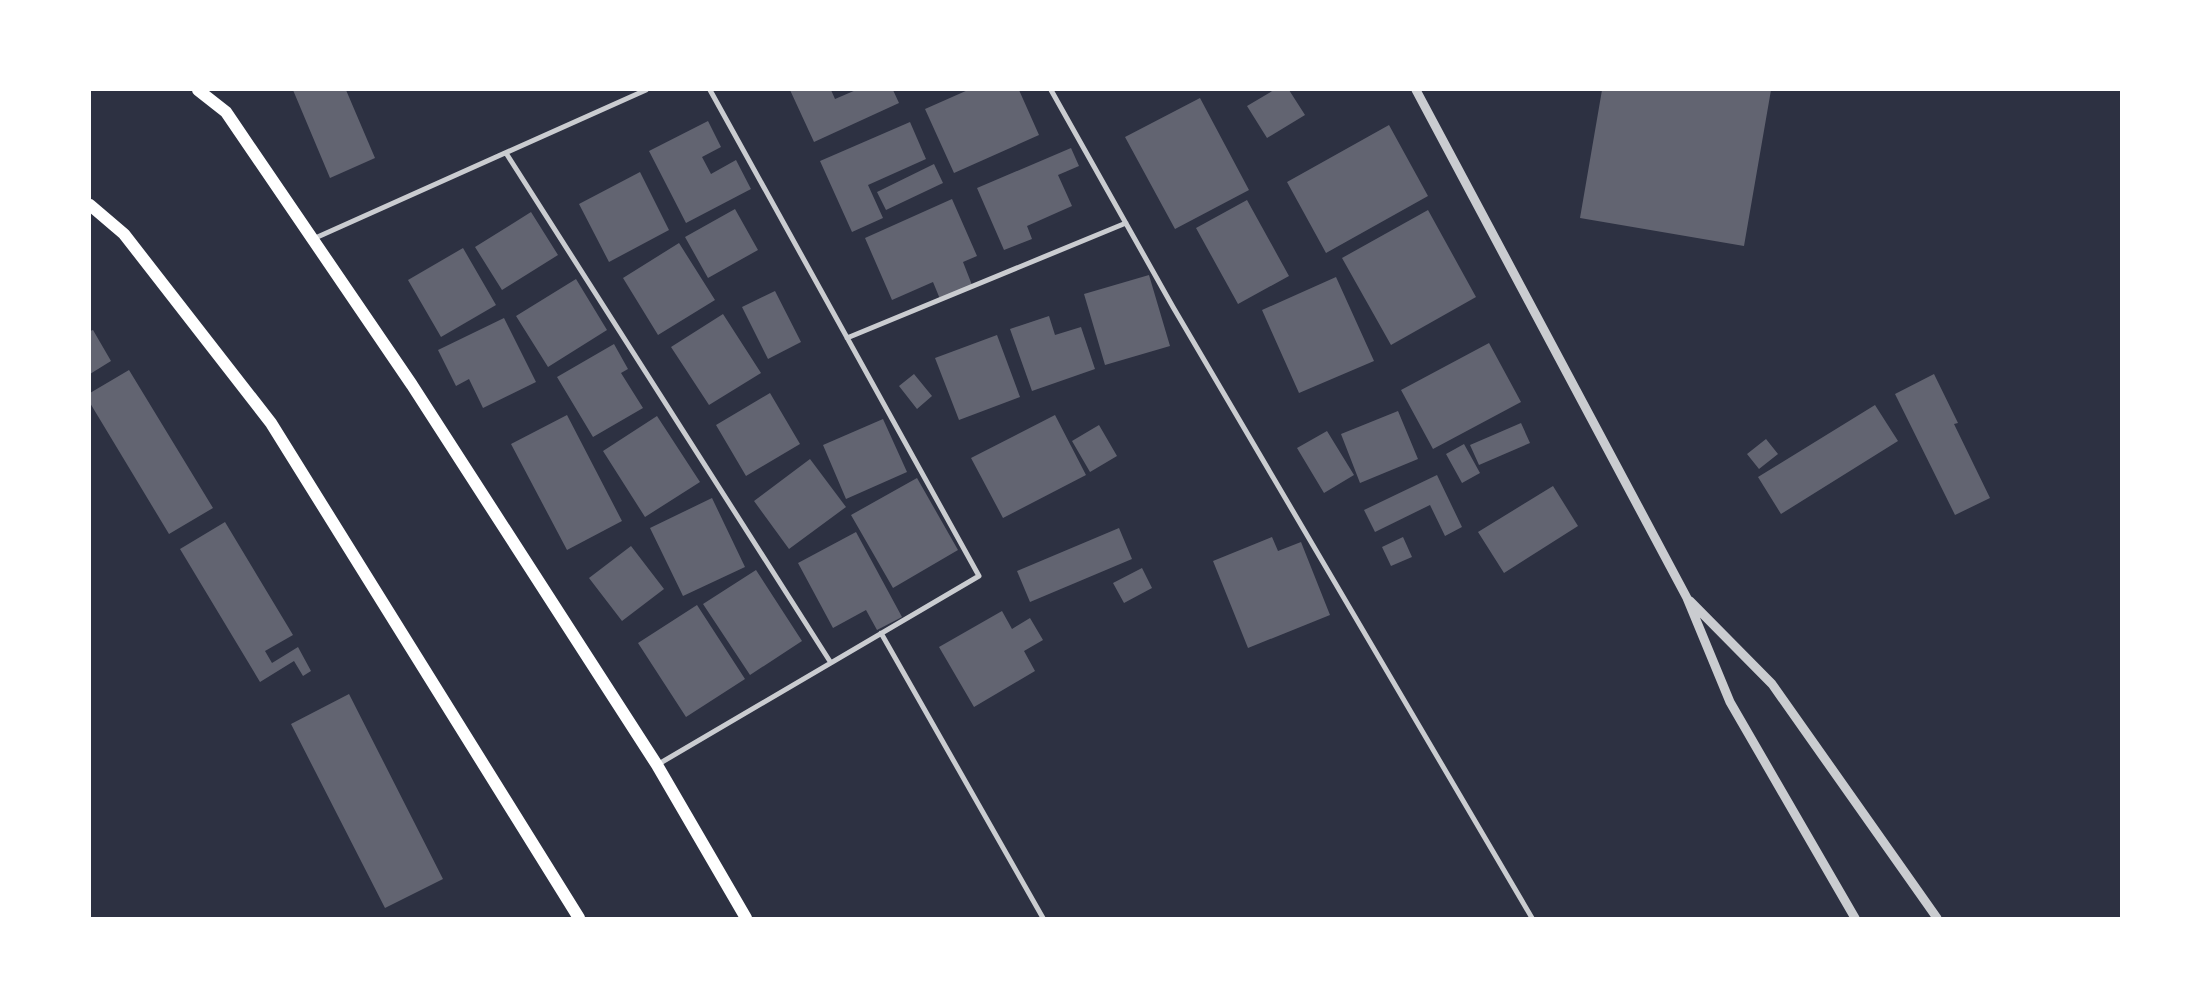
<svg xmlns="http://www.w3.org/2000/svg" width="2211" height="1008" font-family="'DM Sans',sans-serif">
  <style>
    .building { fill: #626471 }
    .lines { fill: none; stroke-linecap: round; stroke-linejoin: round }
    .minor { stroke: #caccd0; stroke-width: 5 }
    .tertiary { stroke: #caccd0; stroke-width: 9 }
    .primary { stroke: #fff; stroke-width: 12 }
  </style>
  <rect width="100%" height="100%" fill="#2d3142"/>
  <!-- building -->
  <path class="building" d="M293 90H346L375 158 330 178Z
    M790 90H831L835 99 856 90H893L899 103 814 142Z
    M968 90H1019L1039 135 954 173 925 109Z
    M1274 90H1289L1305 115 1267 138 1247 106Z
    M1602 90H1771L1744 246 1580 218Z
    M1200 98 1249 190 1175 229 1125 137Z
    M708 121 721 147 702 157 711 174 736 160 751 189 686 223 649 151Z
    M910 122 926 159 868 185 883 218 852 232 820 161Z
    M1389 125 1428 196 1326 253 1287 182Z
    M1071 148 1079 166 1058 175 1072 206 1027 226 1032 239 1004 250 977 188Z
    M934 164 943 183 886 210 877 192Z
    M640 172 669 230 609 262 579 204Z
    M952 199 977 256 963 262 972 285 940 299 933 282 892 300 865 238Z
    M1247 200 1289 276 1238 304 1196 228Z
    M735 209 758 250 708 278 685 237Z
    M1428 210 1476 297 1391 345 1342 258Z
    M531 212 558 255 502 290 475 247Z
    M679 243 715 300 658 335 623 278Z
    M463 248 496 305 441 337 408 280Z
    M1149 275 1170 346 1105 365 1084 294Z
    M1336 277 1374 361 1299 393 1262 310Z
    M576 279 607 330 548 367 516 316Z
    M775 291 801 342 768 359 742 307Z
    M723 314 761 373 709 405 671 347Z
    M1049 316 1055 335 1081 327 1095 369 1032 391 1010 329Z
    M504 318 536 382 483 408 469 379 456 386 438 350Z
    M93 330 111 361 90 374V331Z
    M997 335 1020 397 959 420 935 358Z
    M1489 343 1521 402 1433 449 1401 390Z
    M614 344 628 369 621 373 643 408 593 437 557 377Z
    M129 370 213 508 169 534 90 403V393Z
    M914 374 932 396 917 409 899 386Z
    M1934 374 1958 423 1954 424 1990 498 1955 515 1895 394Z
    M770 393 800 444 746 476 716 425Z
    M1875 405 1898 441 1781 514 1758 477Z
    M1398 411 1418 459 1360 483 1341 434Z
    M567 415 622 521 567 550 511 444Z
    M1055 415 1086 475 1003 518 971 458Z
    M657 416 700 482 645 517 603 451Z
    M883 419 907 472 846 499 823 445Z
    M1521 423 1530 443 1479 465 1470 445Z
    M1099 425 1117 456 1090 472 1072 441Z
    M1327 431 1354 475 1324 493 1297 448Z
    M1766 439 1778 454 1759 469 1747 454Z
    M1464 444 1480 473 1462 483 1446 454Z
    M810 459 846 507 789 549 754 501Z
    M1437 475 1462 527 1445 536 1430 505 1375 532 1364 510Z
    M917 478 958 550 893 588 851 515Z
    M1553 486 1578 526 1504 573 1478 532Z
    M712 498 745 567 683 596 650 528Z
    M225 522 293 635 265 651 272 663 298 647 311 671 303 676 294 661 260 682 180 549Z
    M1119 528 1132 559 1030 602 1017 571Z
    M856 532 902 617 877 630 866 610 833 628 798 563Z
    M1272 537 1278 551 1301 542 1330 615 1248 648 1213 561Z
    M1403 537 1412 557 1391 566 1382 547Z
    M631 546 664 589 622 621 589 578Z
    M1142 568 1152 588 1124 603 1113 583Z
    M756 570 802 641 750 675 703 604Z
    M697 605 745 679 686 717 638 643Z
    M1002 611 1012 629 1030 618 1043 640 1024 651 1035 671 974 707 939 647Z
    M349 694 443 879 385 908 291 724Z"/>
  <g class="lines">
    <!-- minor -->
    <path class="minor" d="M1051 90 1173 307 1532 918
      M506 153 831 663
      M313 239 646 90
      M847 338 1126 223
      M881 633 1043 918
      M657 765 979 576 710 90"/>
    <!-- tertiary -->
    <path class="tertiary" d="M1416 90 1687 598 1730 702 1855 918
      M1690 601 1772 684 1937 918"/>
    <!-- primary -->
    <path class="primary" d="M198 90 226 112 412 385 657 765 746 918
      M90 205 124 234 271 423 579 918"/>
  </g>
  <!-- border -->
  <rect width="2211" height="1008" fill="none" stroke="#ffffff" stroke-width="182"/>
</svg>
